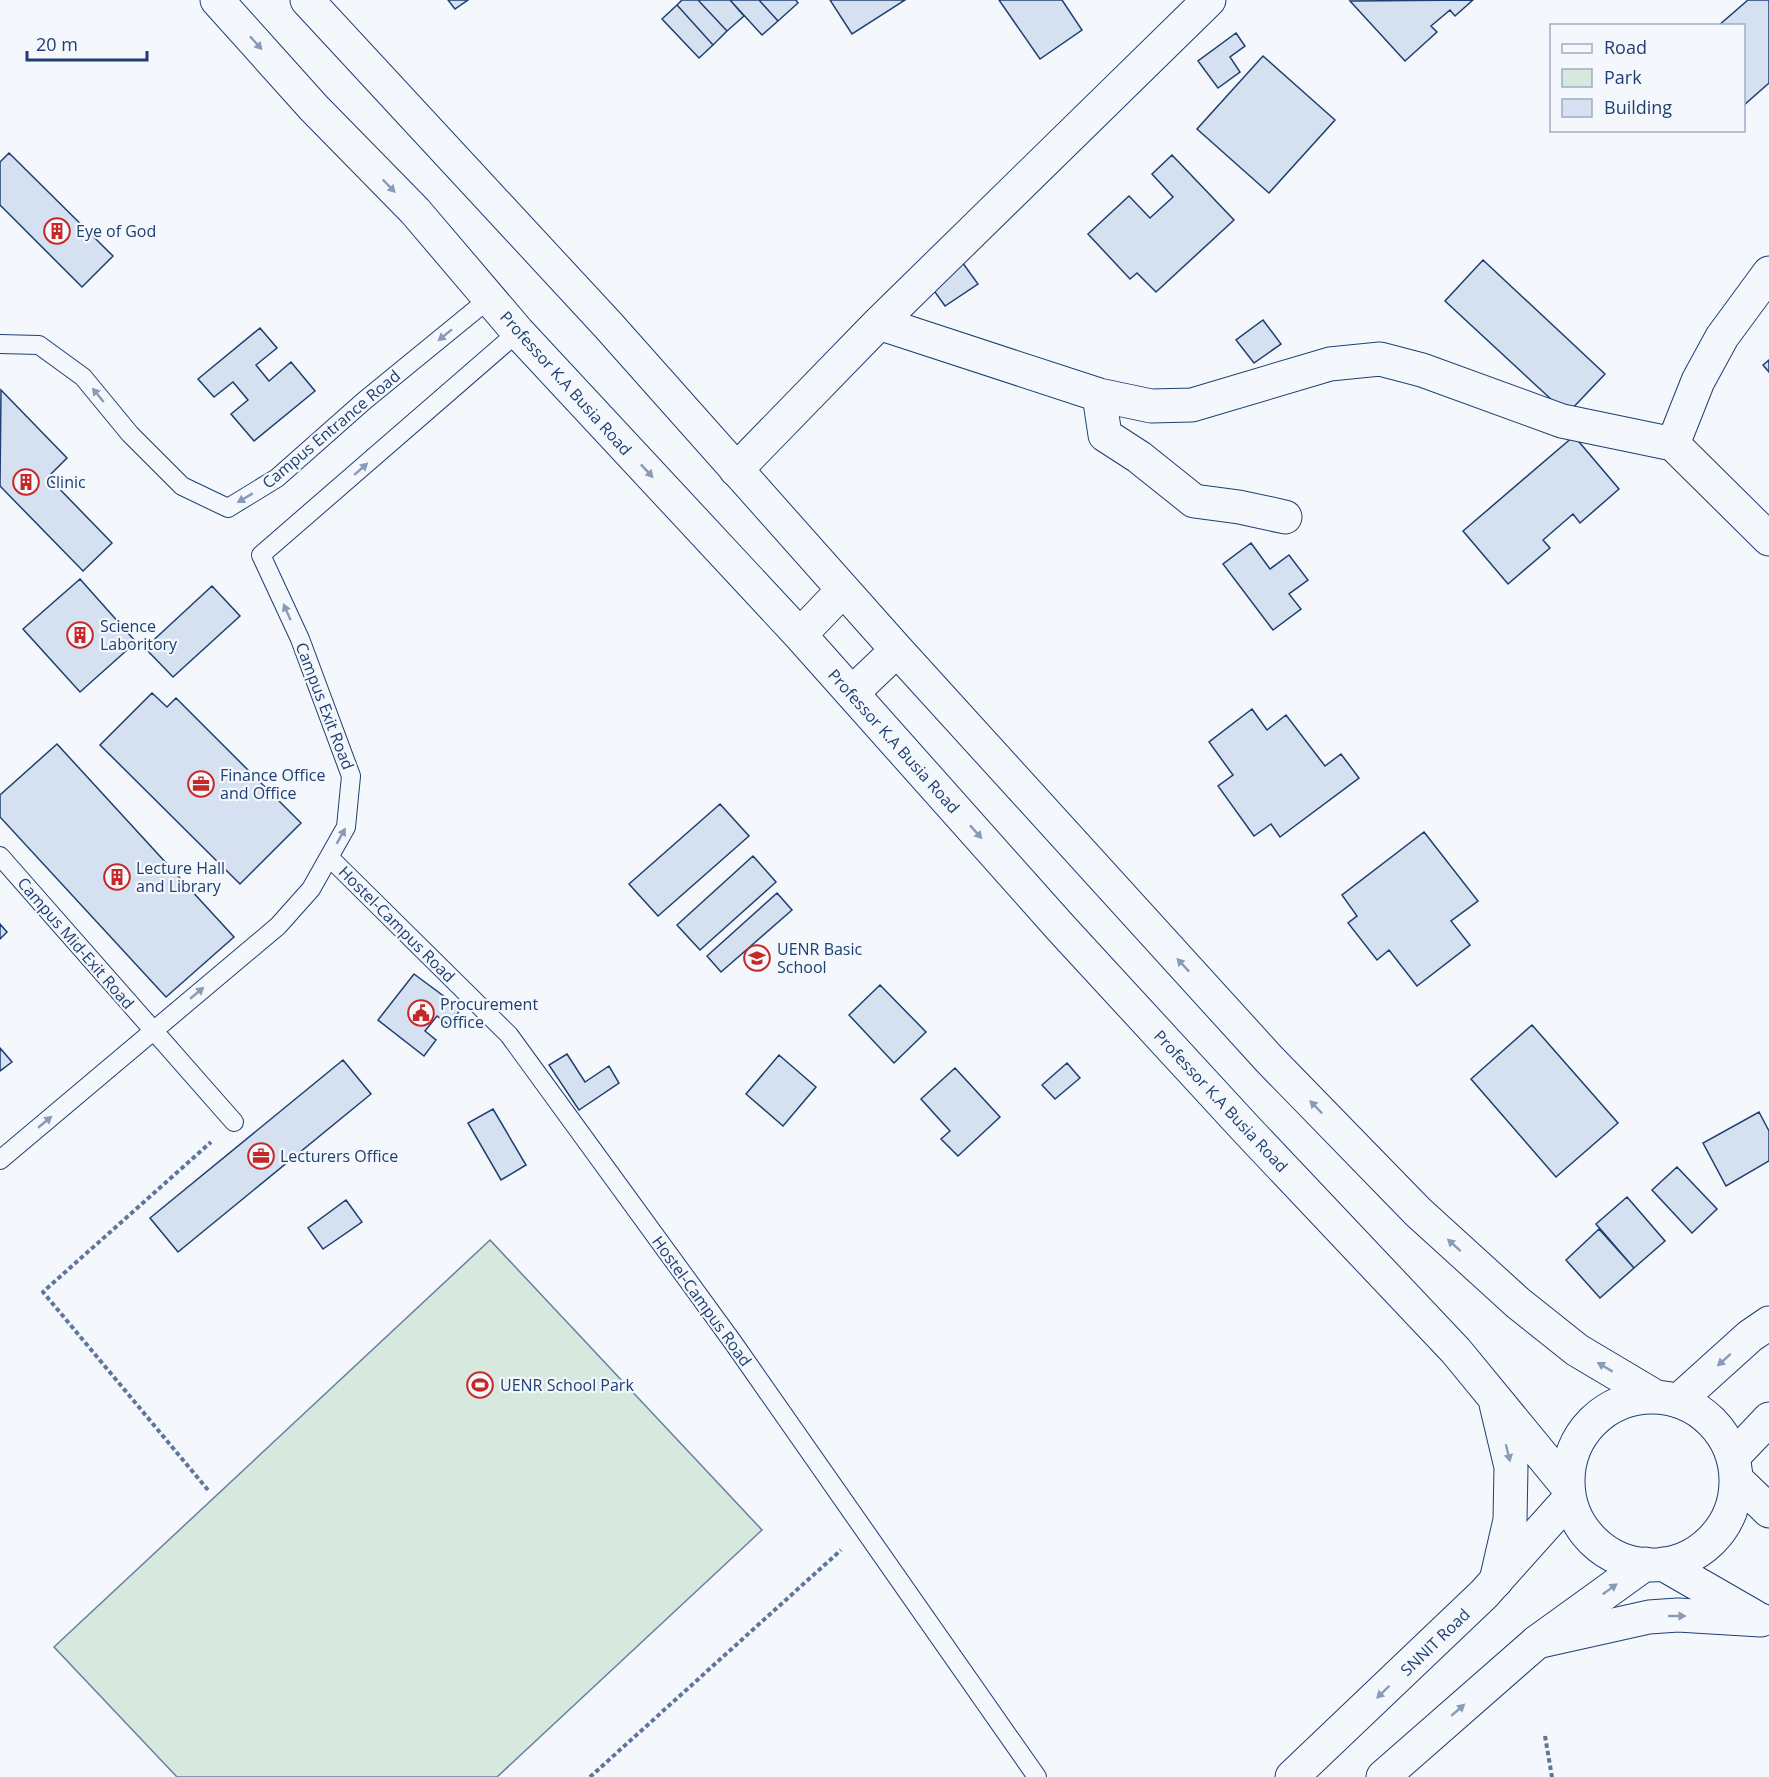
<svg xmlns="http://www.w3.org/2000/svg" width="1769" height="1777" font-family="'Open Sans',sans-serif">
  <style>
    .green { fill: #d7e8df; stroke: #687fa3; stroke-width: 1.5 }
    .building { fill: #d5e0f0; stroke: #1d3f73; stroke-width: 1.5 }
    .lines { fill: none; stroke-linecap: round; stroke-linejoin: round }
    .service-casing { stroke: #1d3f73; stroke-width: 20 }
    .minor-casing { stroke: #1d3f73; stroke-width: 35 }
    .tertiary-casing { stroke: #1d3f73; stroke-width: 35 }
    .primary-casing { stroke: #1d3f73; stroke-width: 35 }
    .path { stroke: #5e769c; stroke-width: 4; stroke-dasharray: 4.5 3; stroke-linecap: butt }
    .service { stroke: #f4f7fb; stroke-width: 18 }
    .minor { stroke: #f4f7fb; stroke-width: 33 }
    .tertiary { stroke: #f4f7fb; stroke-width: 33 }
    .primary { stroke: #f4f7fb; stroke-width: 33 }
    .oneway { fill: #889bb7 }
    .labels { text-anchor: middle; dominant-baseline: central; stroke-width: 4.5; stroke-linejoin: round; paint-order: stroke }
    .poi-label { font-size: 16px; fill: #1d3f73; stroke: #f4f7fb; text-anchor: start }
    .street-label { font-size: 16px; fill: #1d3f73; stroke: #f4f7fb }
  </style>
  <rect width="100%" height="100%" fill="#f4f7fb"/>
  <!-- green -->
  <path class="green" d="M490 1240 762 1530 497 1777H177L54 1647Z"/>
  <!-- building -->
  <path class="building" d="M448 0H468L455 9Z
    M682 0H698L727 31 713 45 677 5Z
    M698 0H730L744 16 727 31Z
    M730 0H759L778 21 762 35Z
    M759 0H796L798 3 778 21Z
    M830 0H905L852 34Z
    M999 0H1062L1082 30 1040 59Z
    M1473 0 1455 16 1450 10 1431 26 1437 32 1405 61 1350 1Z
    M1748 0H1769V83L1744 105V26H1718Z
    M677 5 713 45 699 58 662 19Z
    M1236 33 1245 46 1230 57 1240 72 1218 88 1198 61Z
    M1263 56 1335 120 1269 193 1197 129Z
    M9 153 113 256 82 287 0 205V162Z
    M1172 155 1234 220 1156 292 1137 273 1130 279 1088 234 1129 196 1150 218 1173 197 1152 174Z
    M1483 260 1605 374 1567 414 1445 301Z
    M962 262 978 284 945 306 930 285Z
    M1263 320 1281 344 1254 363 1236 340Z
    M260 328 277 348 256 365 269 381 291 362 315 391 254 441 231 414 248 400 233 382 214 397 198 379Z
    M1769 360V372L1763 365Z
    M1 390 67 458 48 477 112 543 83 571 0 486Z
    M1574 436 1619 489 1580 523 1573 514 1543 540 1550 548 1508 584 1463 531Z
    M1251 543 1270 569 1289 555 1308 580 1289 594 1301 609 1273 630 1223 564Z
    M80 579 136 642 80 692 23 629Z
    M212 586 240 616 173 677 145 648Z
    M152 693 167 707 176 698 301 823 240 884 100 745Z
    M1252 709 1267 730 1286 715 1325 766 1341 754 1359 778 1280 837 1271 824 1254 836 1218 786 1233 775 1209 742Z
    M57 744 234 937 166 997 0 817V795Z
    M720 804 749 836 658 916 629 884Z
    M1424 832 1478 901 1451 921 1470 945 1417 986 1389 950 1377 960 1348 923 1357 916 1342 895Z
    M753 856 776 882 700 950 677 925Z
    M777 893 792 910 721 972 707 956Z
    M0 924 7 932 0 939Z
    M414 974 461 1009 449 1025 437 1016 425 1031 436 1040 424 1056 378 1020Z
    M880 985 926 1032 894 1063 849 1015Z
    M1532 1025 1618 1123 1556 1177 1471 1079Z
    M0 1048 12 1062 0 1071Z
    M567 1054 585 1082 609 1066 619 1083 579 1110 549 1065Z
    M779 1055 816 1087 783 1126 746 1094Z
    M343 1060 371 1094 178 1252 150 1218Z
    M1067 1063 1080 1078 1055 1099 1042 1085Z
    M955 1068 1000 1117 958 1156 941 1139 950 1131 921 1099Z
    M493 1109 526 1165 501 1180 468 1123Z
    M1759 1112 1769 1131V1161L1726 1186 1703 1143Z
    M1677 1167 1717 1209 1692 1233 1652 1190Z
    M1627 1197 1665 1241 1634 1268 1596 1224Z
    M346 1200 362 1222 323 1249 308 1228Z
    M1599 1229 1634 1268 1600 1298 1566 1260Z"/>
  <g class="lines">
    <!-- service casing -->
    <g class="service-casing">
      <path id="service" d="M0 344 39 345 83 377 130 434 182 486 228 508 277 478 364 401 490 298
        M0 856 234 1122
        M329 857 509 1035 732 1341 1037 1777
        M0 1160 278 926 311 889 346 827 351 776 300 639 261 555 518 332"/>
    </g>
    <!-- minor casing -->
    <g class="minor-casing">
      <path id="minor" d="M1769 273 1722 337 1698 381 1673 444 1769 539
        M879 323 1099 395 1151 406 1192 405 1330 364 1380 359 1422 370 1562 421 1673 444
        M1099 395 1105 435 1139 457 1194 501 1239 507 1285 517
        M736 470 879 323 1209 0"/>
    </g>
    <!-- tertiary casing -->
    <g class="tertiary-casing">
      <path id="tertiary" d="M1678 1401 1750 1336 1769 1323
        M1733 1457 1769 1419
        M1292 1777 1484 1594 1569 1499
        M1383 1777 1537 1642 1645 1564"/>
    </g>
    <!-- primary casing -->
    <g class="primary-casing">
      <path id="primary" d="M217 0 314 108 415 211 518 332 800 635 1061 928 1248 1131 1456 1351 1567 1486
        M307 0 608 325 897 650 1269 1059 1418 1212 1518 1303 1577 1350 1656 1397
        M800 635 843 590
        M852 693 897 650
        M1568 1481a84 84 0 1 1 168 0a84 84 0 1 1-168 0Z
        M1736 1479 1769 1511
        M1663 1564 1755 1617
        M1496 1581 1510 1520 1511 1467 1496 1404
        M1537 1642 1649 1617 1678 1615 1761 1620"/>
    </g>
    <!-- path -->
    <path class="path" d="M208 1490 43 1292 211 1142
      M1545 1736 1552 1777
      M590 1777 841 1550"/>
    <!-- service -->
    <use href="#service" class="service"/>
    <!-- minor -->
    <use href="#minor" class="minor"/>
    <!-- tertiary -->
    <use href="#tertiary" class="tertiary"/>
    <!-- primary -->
    <use href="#primary" class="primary"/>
  </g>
  <!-- one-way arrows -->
  <defs><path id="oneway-solid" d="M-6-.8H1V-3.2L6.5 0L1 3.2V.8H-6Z" transform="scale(1.5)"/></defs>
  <g class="oneway">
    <use href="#oneway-solid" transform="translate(256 43) rotate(48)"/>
    <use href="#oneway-solid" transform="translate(389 186) rotate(46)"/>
    <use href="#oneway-solid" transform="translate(445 335) rotate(141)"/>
    <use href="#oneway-solid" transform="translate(98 395) rotate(-129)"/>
    <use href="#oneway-solid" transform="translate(361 469) rotate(-41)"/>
    <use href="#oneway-solid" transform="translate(647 471) rotate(47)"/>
    <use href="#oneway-solid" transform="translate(245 498) rotate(149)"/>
    <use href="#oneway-solid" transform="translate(287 612) rotate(-114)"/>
    <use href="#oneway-solid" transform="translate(976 832) rotate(48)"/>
    <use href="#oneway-solid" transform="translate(341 836) rotate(-61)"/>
    <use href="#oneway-solid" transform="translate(1183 965) rotate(-133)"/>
    <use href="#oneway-solid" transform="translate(197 993) rotate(-40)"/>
    <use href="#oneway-solid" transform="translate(1316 1107) rotate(-134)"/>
    <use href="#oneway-solid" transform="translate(45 1122) rotate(-40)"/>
    <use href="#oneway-solid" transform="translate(1454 1245) rotate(-138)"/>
    <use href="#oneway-solid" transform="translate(1724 1360) rotate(138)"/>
    <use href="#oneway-solid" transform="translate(1605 1367) rotate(-149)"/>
    <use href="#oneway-solid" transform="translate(1508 1453) rotate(76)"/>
    <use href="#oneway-solid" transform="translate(1610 1589) rotate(-36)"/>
    <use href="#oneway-solid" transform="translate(1677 1616)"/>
    <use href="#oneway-solid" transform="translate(1383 1692) rotate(136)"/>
    <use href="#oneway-solid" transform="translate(1458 1710) rotate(-41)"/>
  </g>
  <!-- icons -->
  <defs>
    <g id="building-ring" transform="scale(1.35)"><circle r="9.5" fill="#f4f7fb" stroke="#c62828" stroke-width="1.5"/><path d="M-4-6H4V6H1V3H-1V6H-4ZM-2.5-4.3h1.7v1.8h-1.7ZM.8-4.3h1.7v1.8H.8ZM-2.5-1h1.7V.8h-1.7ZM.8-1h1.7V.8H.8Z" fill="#c62828"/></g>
    <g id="office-ring" transform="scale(1.35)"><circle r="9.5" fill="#f4f7fb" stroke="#c62828" stroke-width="1.5"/><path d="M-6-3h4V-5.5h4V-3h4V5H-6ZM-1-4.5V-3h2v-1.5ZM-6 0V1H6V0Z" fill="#c62828"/></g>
    <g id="school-ring" transform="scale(1.35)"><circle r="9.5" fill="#f4f7fb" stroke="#c62828" stroke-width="1.5"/><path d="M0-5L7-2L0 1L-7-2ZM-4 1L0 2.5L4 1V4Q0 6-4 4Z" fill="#c62828"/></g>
    <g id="civic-ring" transform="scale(1.35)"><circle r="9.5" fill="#f4f7fb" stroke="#c62828" stroke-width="1.5"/><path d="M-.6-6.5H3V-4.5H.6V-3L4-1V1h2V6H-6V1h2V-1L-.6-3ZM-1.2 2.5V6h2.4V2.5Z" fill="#c62828"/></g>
    <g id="stadium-ring" transform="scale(1.35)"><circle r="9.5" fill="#f4f7fb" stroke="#c62828" stroke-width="1.5"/><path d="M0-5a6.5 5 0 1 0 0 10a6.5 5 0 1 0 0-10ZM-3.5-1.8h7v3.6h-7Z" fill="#c62828"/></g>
  </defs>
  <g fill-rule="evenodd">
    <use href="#building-ring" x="57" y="231"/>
    <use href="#building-ring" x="26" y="482"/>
    <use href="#building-ring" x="80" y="635"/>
    <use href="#office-ring" x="201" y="784"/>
    <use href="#building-ring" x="117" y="877"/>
    <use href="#school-ring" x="757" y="958"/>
    <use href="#civic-ring" x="421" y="1013"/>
    <use href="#office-ring" x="261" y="1156"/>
    <use href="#stadium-ring" x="480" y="1385"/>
  </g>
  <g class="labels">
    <!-- poi labels -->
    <g class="poi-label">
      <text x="76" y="231">Eye of God</text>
      <text x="46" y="482">Clinic</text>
      <text x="100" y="626">Science<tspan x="100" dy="18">Laboritory</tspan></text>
      <text x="220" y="775">Finance Office<tspan x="220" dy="18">and Office</tspan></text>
      <text x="136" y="868">Lecture Hall<tspan x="136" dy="18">and Library</tspan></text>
      <text x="777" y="949">UENR Basic<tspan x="777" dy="18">School</tspan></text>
      <text x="440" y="1004">Procurement<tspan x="440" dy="18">Office</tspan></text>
      <text x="280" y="1156">Lecturers Office</text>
      <text x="500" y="1385">UENR School Park</text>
    </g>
    <!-- street labels -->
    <g class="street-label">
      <text transform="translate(566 383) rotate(48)">Professor K.A Busia Road</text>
      <text transform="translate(331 429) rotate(-40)">Campus Entrance Road</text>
      <text transform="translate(325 706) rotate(69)">Campus Exit Road</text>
      <text transform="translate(894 741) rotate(48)">Professor K.A Busia Road</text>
      <text transform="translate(397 924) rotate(45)">Hostel-Campus Road</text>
      <text transform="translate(76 943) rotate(49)">Campus Mid-Exit Road</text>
      <text transform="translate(1221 1101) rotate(47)">Professor K.A Busia Road</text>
      <text transform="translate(702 1301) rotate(54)">Hostel-Campus Road</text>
      <text transform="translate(1435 1642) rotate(-44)">SNNIT Road</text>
    </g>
  </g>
  <!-- legend -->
  <rect x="1550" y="24" width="195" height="108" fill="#f4f7fb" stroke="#9eadc5" stroke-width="1.5"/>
  <rect x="1562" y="44" width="30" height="9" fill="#f4f7fb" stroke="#9eadc5" stroke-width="1.5"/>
  <text x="1604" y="54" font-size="18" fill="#1d3f73">Road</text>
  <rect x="1562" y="69" width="30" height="18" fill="#d7e8df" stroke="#9eadc5" stroke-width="1.5"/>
  <text x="1604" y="84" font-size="18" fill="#1d3f73">Park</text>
  <rect x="1562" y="99" width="30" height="18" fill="#d5e0f0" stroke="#9eadc5" stroke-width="1.5"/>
  <text x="1604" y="114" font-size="18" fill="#1d3f73">Building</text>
  <!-- scale -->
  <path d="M27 51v9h120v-9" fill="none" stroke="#1d3f73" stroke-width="3"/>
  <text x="36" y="51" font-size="18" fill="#1d3f73" stroke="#f4f7fb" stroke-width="4.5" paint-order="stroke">20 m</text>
</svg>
